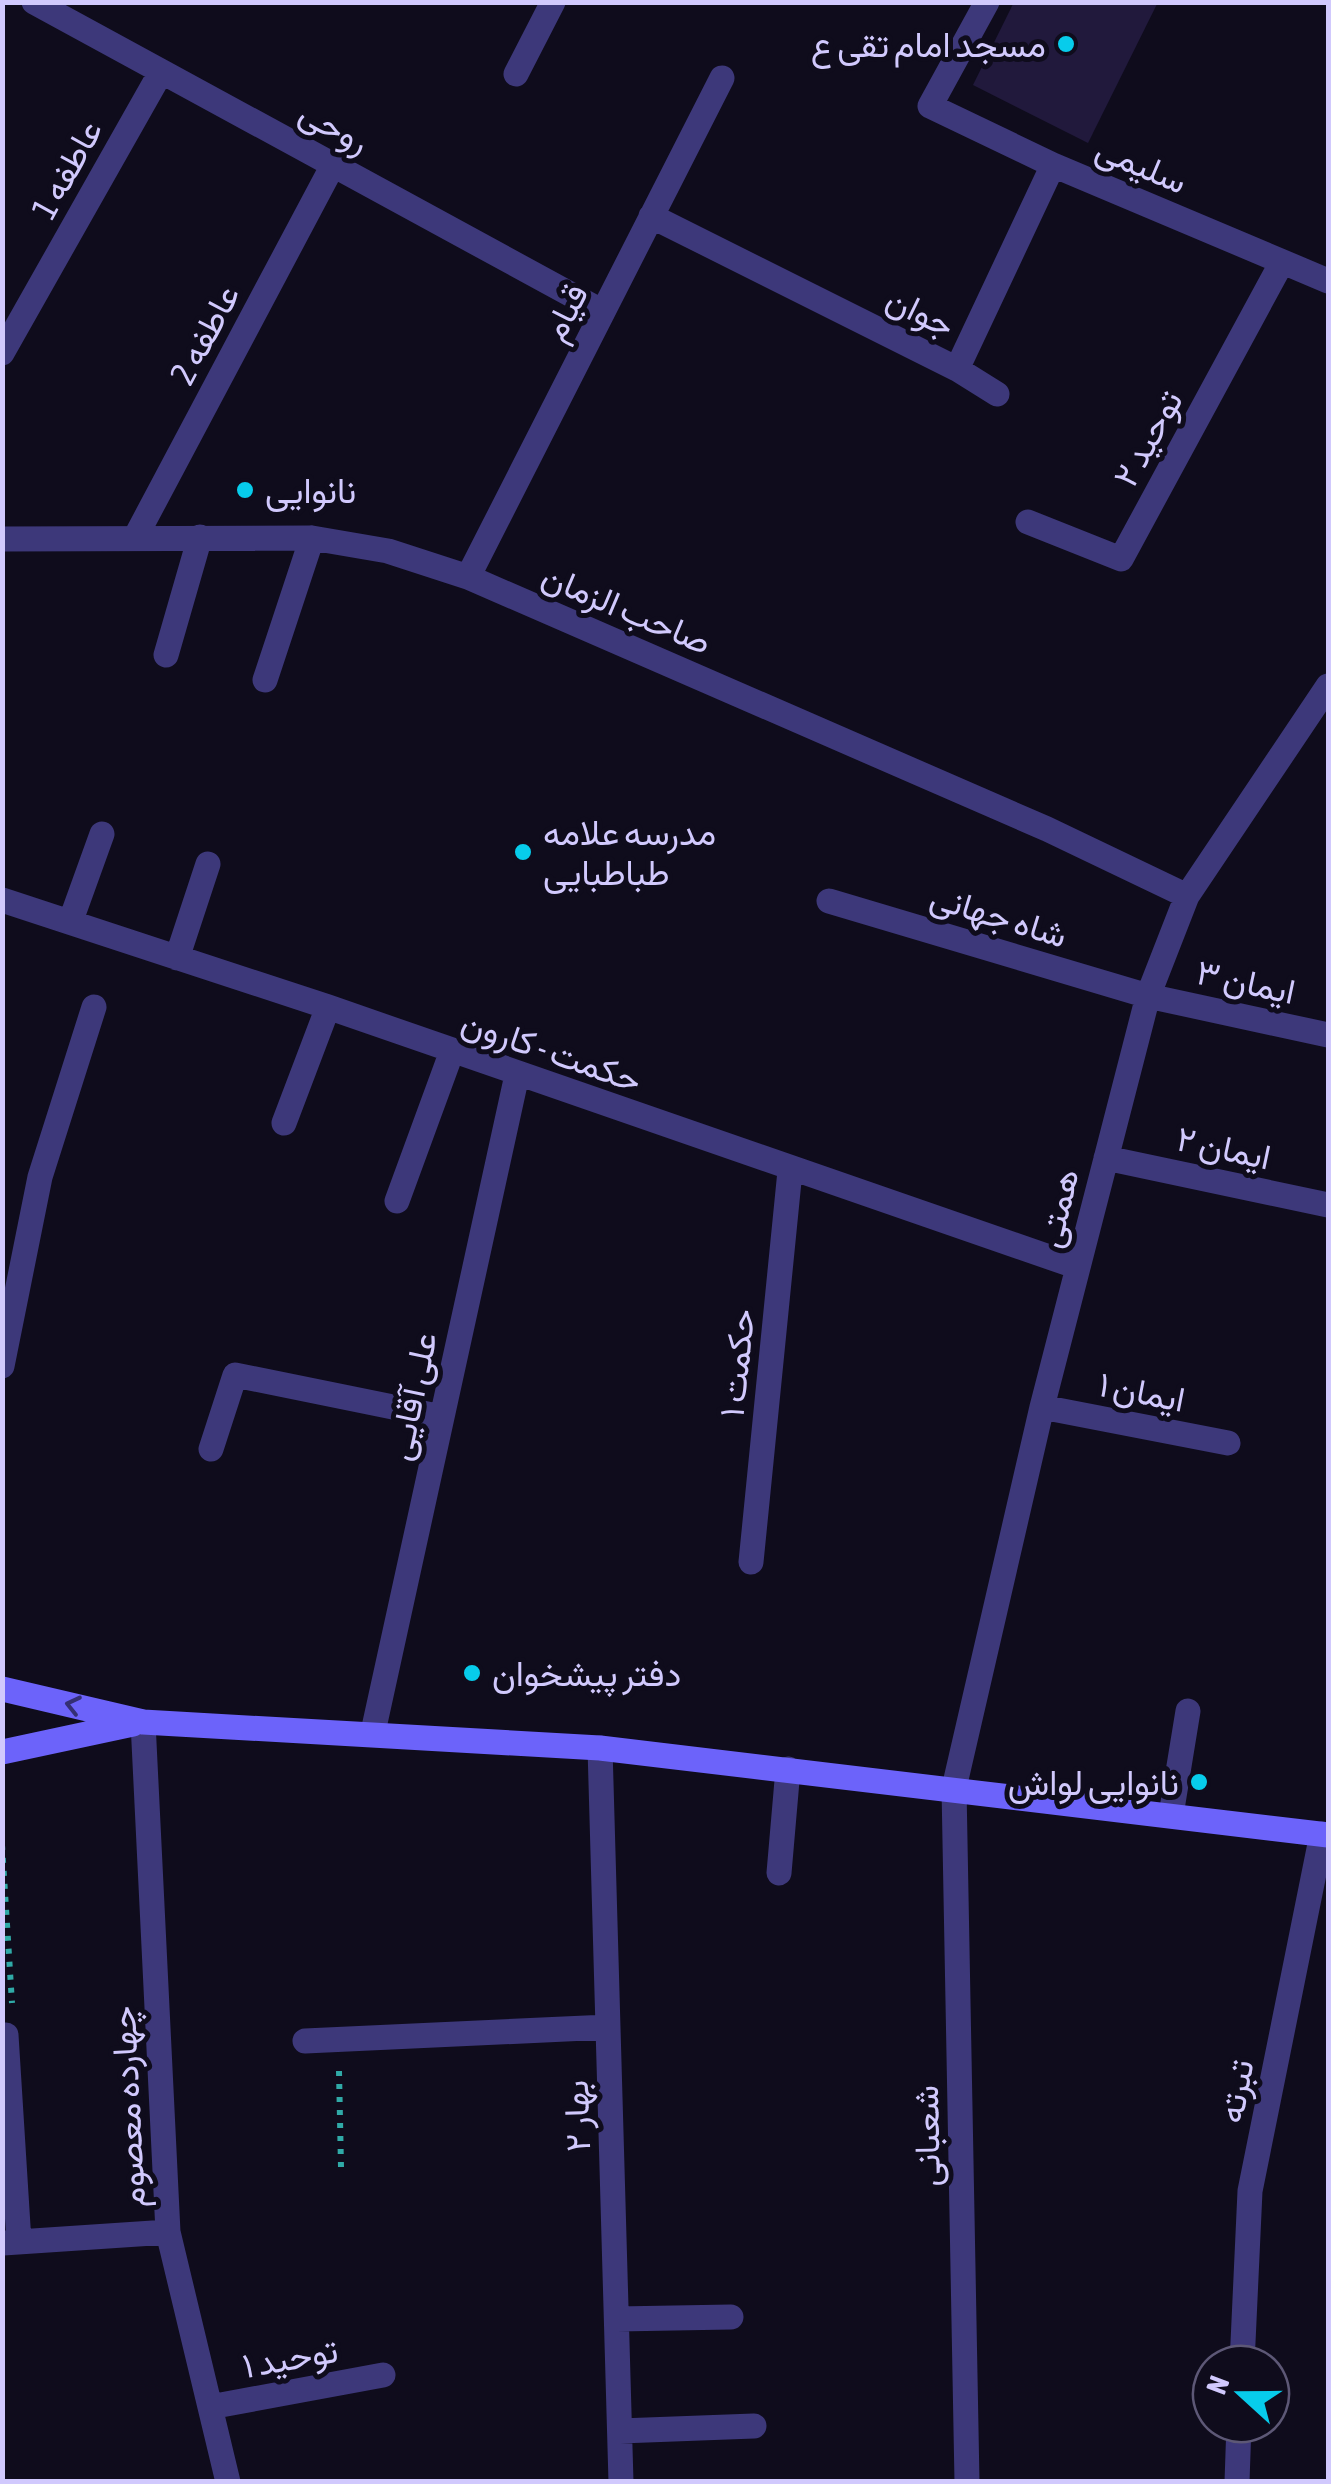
<svg xmlns="http://www.w3.org/2000/svg" width="1331" height="2484" font-family="'Asap Condensed',Vazirmatn,sans-serif">
  <style>
    .building { fill: #21193c }
    .lines { fill: none; stroke-linecap: round; stroke-linejoin: round }
    .path { stroke: #30aaa7; stroke-width: 6; stroke-dasharray: 5 8; stroke-linecap: butt }
    .street { stroke: #3d387a; stroke-width: 25 }
    .secondary { stroke: #6c63fa; stroke-width: 25 }
    .oneway { stroke: #342f75 }
    .poi-dot { fill: #07cceb; stroke: #0f0c1c; stroke-width: 4 }
    .labels { text-anchor: middle; dominant-baseline: central; stroke-width: 10; stroke-linejoin: round; paint-order: stroke }
    .poi-label { font-size: 35px; fill: #d1c9fd; stroke: #0f0c1c; text-anchor: start }
    .street-label { font-size: 35px; fill: #d1c9fd; stroke: #0f0c1c }
  </style>
  <rect width="100%" height="100%" fill="#0f0c1c"/>
  <!-- building -->
  <path class="building" d="M1014 2H1158L1088 143 973 85Z"/>
  <g class="lines">
    <!-- path -->
    <path class="path" d="M2 1845 12 2003
      M339 2071 341 2167"/>
    <!-- street -->
    <path class="street" d="M34 2 603 312
      M987 2 930 106 1053 165 1328 281
      M516 74 553 2
      M651 216 957 369 1053 165
      M2 353 161 72
      M957 369 997 394
      M1028 522 1121 559 1282 262
      M136 536 333 165
      M2 539 312 538 388 551 468 577 1047 829 1187 896
      M468 577 722 78
      M166 655 200 537
      M265 680 312 538
      M2 900 328 1007 1078 1267
      M829 901 1148 996 1328 1035
      M71 920 102 834
      M177 958 208 864
      M284 1123 328 1007
      M1106 1158 1328 1205
      M397 1201 452 1051
      M2 1366 40 1177 94 1007
      M1042 1407 1228 1443
      M211 1449 235 1375 442 1417
      M751 1562 790 1171
      M143 1722 168 2232 228 2482
      M373 1732 517 1075
      M600 1748 621 2482
      M1171 1815 1188 1711
      M779 1873 788 1769
      M6 2035 19 2242
      M305 2041 608 2027
      M3 2243 168 2232
      M617 2319 731 2317
      M1242 2364 1250 2191 1322 1834
      M210 2407 383 2375
      M620 2431 754 2426
      M967 2482 954 1788 1042 1407 1148 996 1187 896 1328 686
      M1237 2482 1239 2424"/>
    <!-- secondary -->
    <path class="secondary" d="M2 1689 143 1722 600 1748 1328 1835
      M2 1752 133 1724"/>
  </g>
  <!-- one-way arrows -->
  <defs><path id="oneway-chevron" d="M-2-3.5L2.5 0L-2 3.5" fill="none" stroke-width="1.6" stroke-linecap="round" stroke-linejoin="round" transform="scale(2.5)"/></defs>
  <use class="oneway" href="#oneway-chevron" transform="translate(73 1705) rotate(-167)"/>
  <!-- markers -->
  <g class="poi-dot">
    <circle cx="1066" cy="44" r="10"/>
    <circle cx="245" cy="490" r="10"/>
    <circle cx="523" cy="852" r="10"/>
    <circle cx="472" cy="1673" r="10"/>
    <circle cx="1199" cy="1782" r="10"/>
  </g>
  <g class="labels">
    <!-- poi labels -->
    <g class="poi-label">
      <text x="1046" y="44" text-anchor="end">مسجد امام تقی ع</text>
      <text x="265" y="490">نانوایی</text>
      <text x="543" y="832">مدرسه علامه<tspan x="543" dy="40">طباطبایی</tspan></text>
      <text x="492" y="1673">دفتر پیشخوان</text>
      <text x="1179" y="1782" text-anchor="end">نانوایی لواش</text>
    </g>
    <!-- street labels -->
    <g class="street-label">
      <text transform="translate(335 126) rotate(29)">روحی</text>
      <text transform="translate(1142 164) rotate(23)">سلیمی</text>
      <text transform="translate(66 169) rotate(-61)">عاطفه 1</text>
      <text transform="translate(921 311) rotate(26)">جوان</text>
      <text transform="translate(564 312) rotate(-63)">قیام</text>
      <text transform="translate(204 334) rotate(-62)">عاطفه 2</text>
      <text transform="translate(1147 438) rotate(-61)">توحید ۲</text>
      <text transform="translate(627 608) rotate(23)">صاحب الزمان</text>
      <text transform="translate(999 915) rotate(17)">شاه جهانی</text>
      <text transform="translate(1246 981) rotate(12)">ایمان ۳</text>
      <text transform="translate(552 1050) rotate(19)">حکمت - کارون</text>
      <text transform="translate(1224 1147) rotate(12)">ایمان ۲</text>
      <text transform="translate(1057 1208) rotate(-76)">همتی</text>
      <text transform="translate(736 1363) rotate(-84)">حکمت ۱</text>
      <text transform="translate(1142 1391) rotate(11)">ایمان ۱</text>
      <text transform="translate(411 1396) rotate(-78)">علی آقایی</text>
      <text transform="translate(1235 2091) rotate(-79)">تبرته</text>
      <text transform="translate(127 2107) rotate(-93)">چهارده معصوم</text>
      <text transform="translate(576 2116) rotate(-92)">بهار ۲</text>
      <text transform="translate(926 2136) rotate(-91)">شعبانی</text>
      <text transform="translate(290 2357) rotate(-10)">توحید ۱</text>
    </g>
  </g>
  <!-- border -->
  <rect width="1331" height="2484" fill="none" stroke="#d1c9fd" stroke-width="10"/>
  <!-- north arrow -->
  <g transform="translate(1241 2394) rotate(291)"><circle r="48" fill="#0f0c1c" stroke="#5d5876" stroke-width="2.5"/>
  <path d="M0-8L18 38L0 25L-18 38Z" fill="#07cceb"/>
  <text y="-15" font-size="28" font-weight="bold" text-anchor="middle" fill="#d1c9fd">N</text>
  </g>
</svg>
